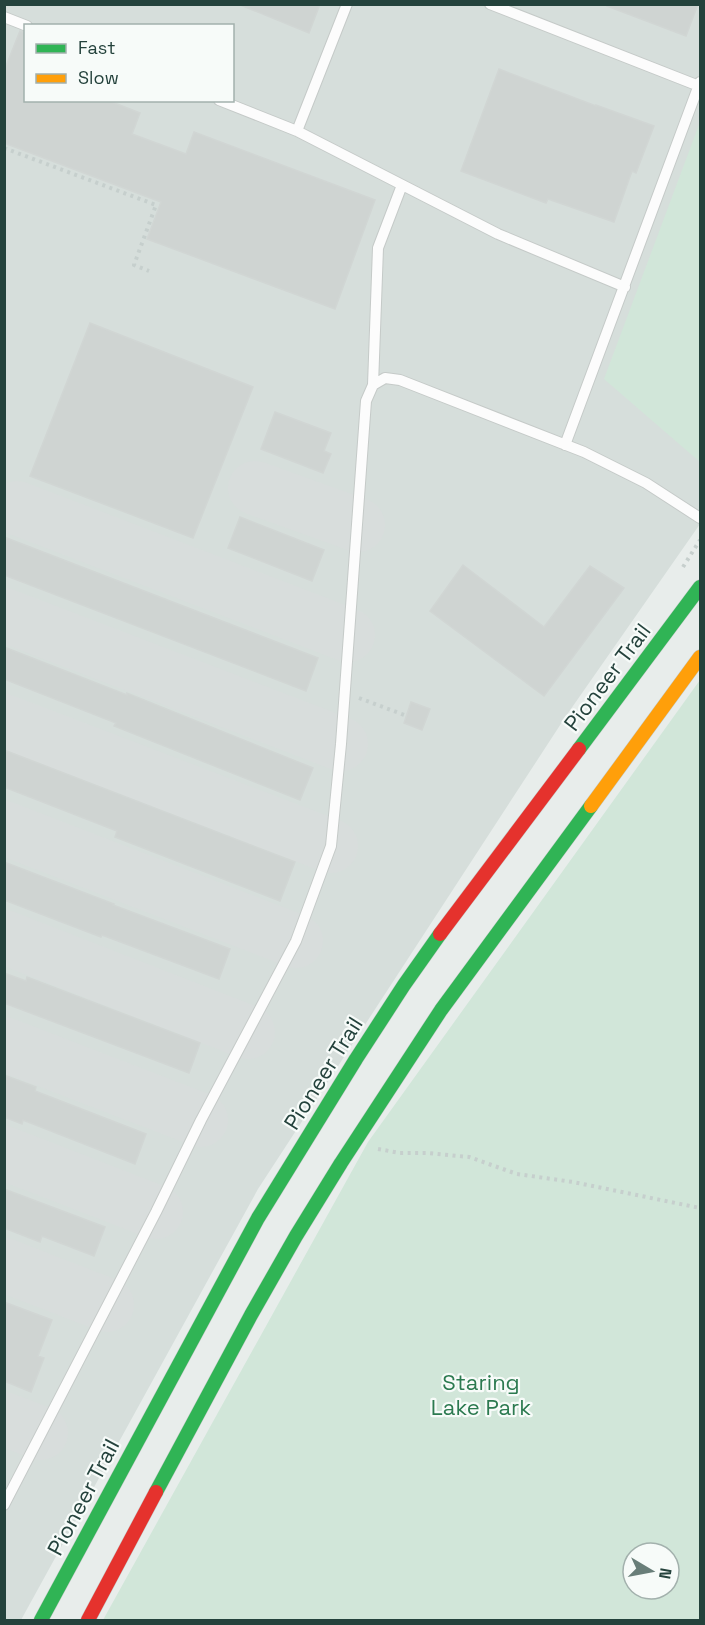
<svg xmlns="http://www.w3.org/2000/svg" width="705" height="1625" font-family="'Space Grotesk',sans-serif">
  <style>
    .built { fill: #d6dedb; fill-rule: evenodd }
    .green { fill: #d1e6d9; fill-rule: evenodd }
    .lines { fill: none; stroke-linecap: round; stroke-linejoin: round }
    .taxiway { stroke: #d8dddc; stroke-width: 54 }
    .building { fill: #cfd4d2; stroke: #d1d6d4; stroke-width: 1.5 }
    .lane-casing { stroke: #c5cac8; stroke-width: 12 }
    .fast-casing { stroke: #c3cac8; stroke-width: 15 }
    .slow-casing { stroke: #c3cac8; stroke-width: 15 }
    .jam-casing { stroke: #c3cac8; stroke-width: 15 }
    .path { stroke: #c6cfcd; stroke-width: 4; stroke-dasharray: 3 4.5; stroke-linecap: butt }
    .lane { stroke: #fcfcfc; stroke-width: 10 }
    .fast { stroke: #30b455; stroke-width: 14 }
    .slow { stroke: #ff9f0a; stroke-width: 14 }
    .jam { stroke: #e5322d; stroke-width: 14 }
    .labels { text-anchor: middle; dominant-baseline: central; stroke-width: 4.5; stroke-linejoin: round; paint-order: stroke }
    .street-label { font-size: 22px; fill: #24423c; stroke: #f7fbf9 }
    .park-label { font-size: 22px; fill: #2c7a50; stroke: #f7fbf9 }
  </style>
  <rect width="100%" height="100%" fill="#e8edeb"/>
  <!-- built -->
  <path class="built" d="M5 5H700V524L566 716 258 1189 21 1620H5ZM26 26H232V100H26Z"/>
  <!-- green -->
  <path class="green" d="M700 122V462L604 379Z
    M700 680V1620H103L368 1142ZM633 1553H669V1589H633Z"/>
  <g class="lines">
    <!-- taxiway -->
    <path class="taxiway" d="M255 488 358 525
      M17 508 348 635
      M4 615 341 744
      M4 721 331 846
      M4 828 296 941
      M4 937 248 1032
      M4 1044 201 1120
      M4 1153 156 1212
      M4 1265 107 1305
      M4 1419 41 1433"/>
  </g>
  <!-- building -->
  <path class="building" d="M238 4H320L309 33Z
    M608 4H698L686 36 607 6Z
    M20 31 26 33V100H107L140 113 132 134 186 154 194 132 375 200 335 309 147 239 161 202 4 143V71Z
    M499 69 596 106V105L654 126 636 173 632 171 614 222 548 199 546 203 461 171Z
    M90 323 253 387 193 538 30 476Z
    M275 412 331 433 324 451 331 454 323 473 261 449Z
    M240 517 324 550 312 581 228 548Z
    M4 537 318 658 306 691 4 575Z
    M463 565 544 627 590 566 624 588 544 696 430 611Z
    M4 647 127 695V693L313 768 300 800 114 726 116 723 4 679Z
    M411 702 430 709 422 730 404 723Z
    M4 750 295 862 280 901 115 837 117 831 4 787Z
    M4 862 114 904 113 905 230 949 219 979 102 935 101 937 4 900Z
    M4 973 26 981 27 977 200 1043 189 1073 4 1003Z
    M4 1075 36 1087 35 1091 146 1134 135 1164 23 1120 22 1124 4 1117Z
    M4 1189 105 1227 94 1256 42 1236 40 1242 4 1228Z
    M4 1302 52 1320 38 1356 44 1358 31 1392 4 1381Z"/>
  <g class="lines">
    <!-- lane casing -->
    <g class="lane-casing">
      <path id="lane" d="M490 4 699 86
        M4 17 27 26
        M219 100 297 131 498 234 625 287
        M297 131 347 4
        M373 385 385 378 400 380 584 452 646 483 700 518
        M565 445 700 82
        M4 1505 156 1212 201 1120 296 941 331 846 341 744 366 401 373 385 378 248 402 185"/>
    </g>
    <!-- fast casing -->
    <g class="fast-casing">
      <path id="fast" d="M579 749 700 587
        M156 1492 251 1315 296 1236 341 1163 441 1010 591 806
        M41 1620 258 1218 356 1059 404 985 440 934"/>
    </g>
    <!-- slow casing -->
    <g class="slow-casing">
      <path id="slow" d="M591 806 700 657"/>
    </g>
    <!-- jam casing -->
    <g class="jam-casing">
      <path id="jam" d="M440 934 579 749
        M88 1620 156 1492"/>
    </g>
    <!-- path -->
    <path class="path" d="M4 148 156 205 134 265 149 271
      M683 567 700 540
      M359 698 407 716
      M378 1149 400 1153H428L469 1157 517 1174 573 1182 700 1208"/>
    <!-- lane -->
    <use href="#lane" class="lane"/>
    <!-- fast -->
    <use href="#fast" class="fast"/>
    <!-- slow -->
    <use href="#slow" class="slow"/>
    <!-- jam -->
    <use href="#jam" class="jam"/>
  </g>
  <g class="labels">
    <!-- street labels -->
    <g class="street-label">
      <text transform="translate(607 677) rotate(-53)">Pioneer Trail</text>
      <text transform="translate(323 1073) rotate(-58)">Pioneer Trail</text>
      <text transform="translate(83 1497) rotate(-62)">Pioneer Trail</text>
    </g>
    <!-- park labels -->
    <g class="park-label">
      <text x="481" y="1382">Staring<tspan x="481" dy="25">Lake Park</tspan></text>
    </g>
  </g>
  <!-- border -->
  <rect width="705" height="1625" fill="none" stroke="#24423c" stroke-width="12"/>
  <!-- legend -->
  <rect x="24" y="24" width="210" height="78" fill="#f7fbf9" stroke="#a3b1ad" stroke-width="1.5"/>
  <rect x="36" y="44" width="30" height="9" fill="#30b455" stroke="#a3b1ad" stroke-width="1.5"/>
  <text x="78" y="54" font-size="18" fill="#24423c">Fast</text>
  <rect x="36" y="74" width="30" height="9" fill="#ff9f0a" stroke="#a3b1ad" stroke-width="1.5"/>
  <text x="78" y="84" font-size="18" fill="#24423c">Slow</text>
  <!-- north arrow -->
  <g transform="translate(651 1571) rotate(100)"><circle r="28" fill="#f7fbf9" stroke="#a3b1ad" stroke-width="1.5"/>
  <path d="M0-4.5L10 22L0 15L-10 22Z" fill="#697e79"/>
  <text y="-9" font-size="16" font-weight="bold" text-anchor="middle" fill="#24423c">N</text>
  </g>
</svg>
